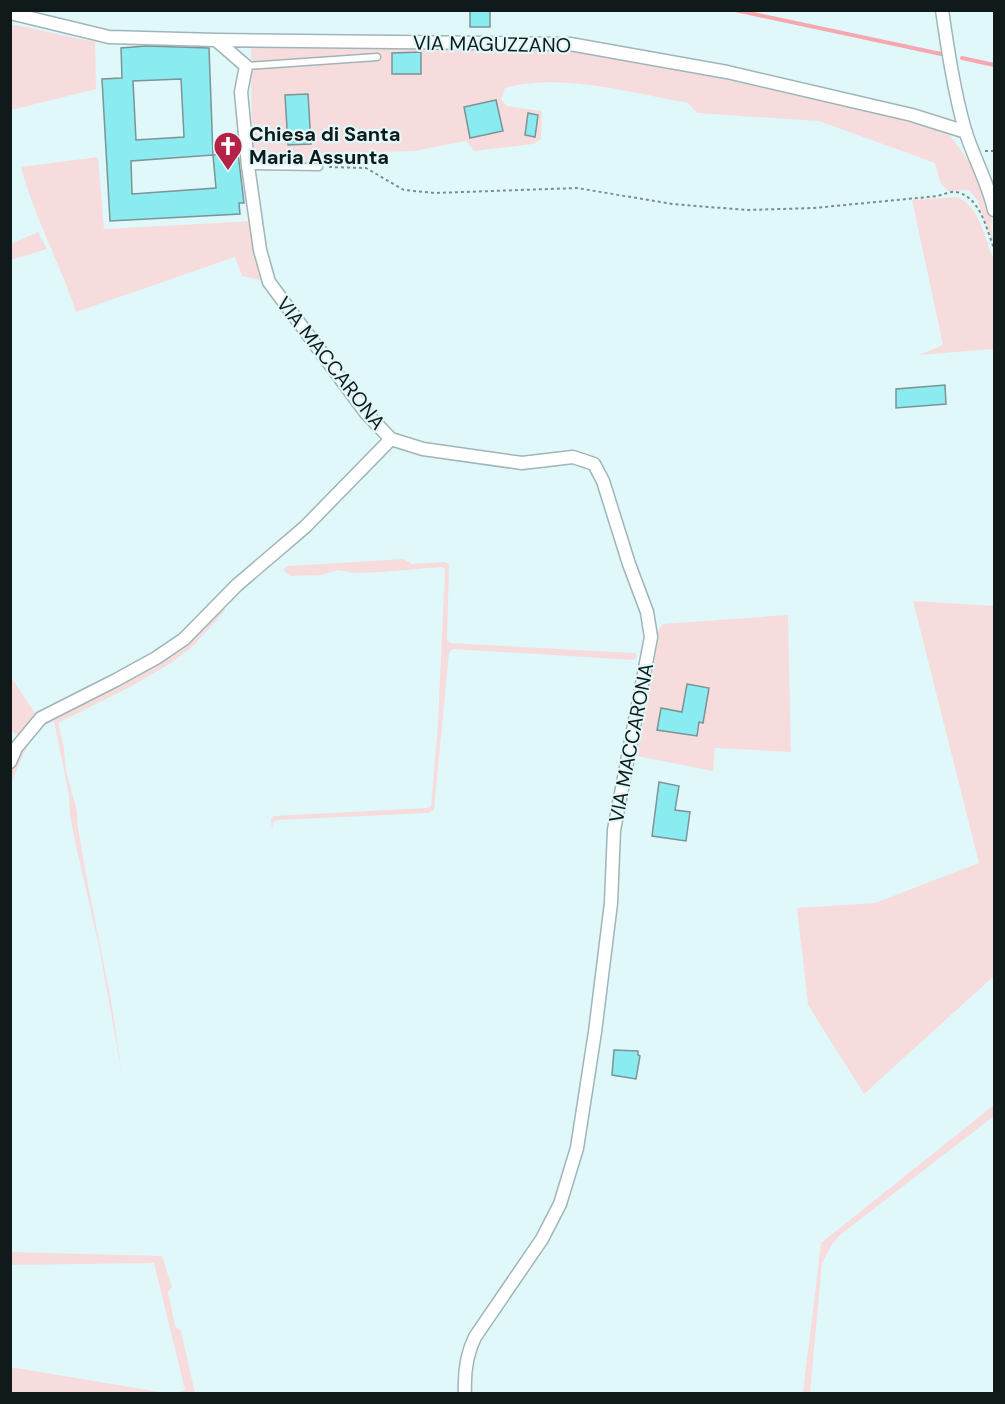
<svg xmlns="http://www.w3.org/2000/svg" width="1005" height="1404" font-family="'DM Sans',sans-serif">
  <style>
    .green { fill: #f7dcde }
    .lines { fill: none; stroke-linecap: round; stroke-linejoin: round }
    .stream { stroke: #f6a8b0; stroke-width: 4 }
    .building { fill: #8aebf1; stroke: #7d9394; stroke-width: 1.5; fill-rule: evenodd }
    .lane-casing { stroke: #9fb5b7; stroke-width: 9 }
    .street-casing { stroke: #9fb5b7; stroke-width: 15 }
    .path { stroke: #7c8c8d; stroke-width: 2; stroke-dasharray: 3 3; stroke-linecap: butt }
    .lane { stroke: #fff; stroke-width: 6 }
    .street { stroke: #fff; stroke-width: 12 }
    .labels { text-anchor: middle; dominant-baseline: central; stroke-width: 4.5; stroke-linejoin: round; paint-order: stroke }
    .street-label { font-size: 20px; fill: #111a1a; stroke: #e1f8fa }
    .poi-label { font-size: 20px; font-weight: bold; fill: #111a1a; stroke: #e1f8fa; text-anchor: start }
  </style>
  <rect width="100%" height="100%" fill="#e1f8fa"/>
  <!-- green -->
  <path class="green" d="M15 25 95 42 96 89 11 110 10 26Z
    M251 43 570 45 725 72 715 77 906 120 950 135 970 163 993 213 991 226 994 245 977 200 969 190 948 191 940 182 935 163 819 121 697 113 688 103C634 93 558 72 505 88L501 99 507 106 542 111 541 139 533 144 474 151 466 141 414 151 380 152 349 160 252 163Z
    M98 157 104 229 254 221 268 282 242 276 235 257 76 312C60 263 34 217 21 167Z
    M957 197C979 206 984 235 992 256L994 257V349L919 355 943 345 912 200Z
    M38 232 47 249 11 260V244Z
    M404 559 412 564 445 562 449 565 447 640 450 643 634 653 637 655 636 658 633 660 453 649 449 653 434 810 428 813 277 820 273 822 272 831 271 819 274 816 427 808 431 806 438 724 445 569 441 567 383 572 353 573 338 570 322 575 291 576 283 570 288 566Z
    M913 601 994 606V976L864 1094 808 1005 797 908 875 903 979 863Z
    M223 607 225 610 224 612 192 647 171 663 132 686 58 723 64 748 66 771 77 811 78 828 88 885 111 1000 123 1080 99 946 76 846 70 816 69 795 54 721C31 729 18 765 11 785V771L17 755 43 723 93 697Z
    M788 615 791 752 715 748 713 771 631 755 652 639 663 624Z
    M10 676 37 716 23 733 19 735 11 731Z
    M994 1105V1116L840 1235 831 1246 822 1263 810 1393H803L821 1243Z
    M11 1252 162 1256 172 1287 168 1292 175 1326 181 1331 195 1393H176L185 1390 154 1263 11 1265Z
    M10 1367 166 1393H11Z"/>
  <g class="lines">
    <!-- stream -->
    <path class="stream" d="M735 10 941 54
      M962 58 994 65"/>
  </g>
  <!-- building -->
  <path class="building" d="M470 10H490V27H470Z
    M146 46 209 48 213 155 238 153 244 203H239L240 214 110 221 102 79 122 78 121 48ZM181 79 184 137 136 140 133 81ZM213 155 216 188 132 194 131 161Z
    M421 52V74H392V53Z
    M308 94 311 144 288 145 285 95Z
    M496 100 503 131 470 138 464 107Z
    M528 113 538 115 535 137 525 135Z
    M945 385 946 404 896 408V389Z
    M687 684 709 688 703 723 699 722 697 736 657 730 661 708 682 712Z
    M659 782 679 786 675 810 690 812 686 841 652 836Z
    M614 1050 638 1051V1055L640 1056 636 1079 612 1075Z"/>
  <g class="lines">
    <!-- lane casing -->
    <g class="lane-casing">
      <path id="lane" d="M246 66 377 57
        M248 166 319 167"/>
    </g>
    <!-- street casing -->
    <g class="street-casing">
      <path id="street" d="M942 10C948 51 954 91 965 130 973 157 988 182 994 210
        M10 13 109 37 216 40 570 44 727 72 912 115 966 132
        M216 40 246 66 241 92 248 166 260 250 269 282 366 413 391 439 423 449 522 463 573 457 594 464 603 481 629 564 647 612 651 637 614 830 611 903 595 1032 577 1148 560 1204 542 1239 475 1337C466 1355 464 1374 465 1394
        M10 762 16 748 41 718 116 680 156 658 184 639 237 585 305 527 391 439"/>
    </g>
    <!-- path -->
    <path class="path" d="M985 151H994
      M329 167 366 168 404 190 435 193 577 188 672 204 747 210 814 208 938 196C944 194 951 191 956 192 981 197 986 229 994 248"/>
    <!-- lane -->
    <use href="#lane" class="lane"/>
    <!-- street -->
    <use href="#street" class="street"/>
  </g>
  <!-- icons -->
  <defs>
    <g id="church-pin" transform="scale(1.5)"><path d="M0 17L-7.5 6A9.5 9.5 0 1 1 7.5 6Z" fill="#b42247" stroke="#e1f8fa"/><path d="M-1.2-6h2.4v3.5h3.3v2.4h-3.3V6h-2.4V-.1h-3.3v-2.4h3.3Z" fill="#fff"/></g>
  </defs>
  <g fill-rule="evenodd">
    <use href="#church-pin" x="228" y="146"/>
  </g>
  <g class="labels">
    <!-- street labels -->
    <g class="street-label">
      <text transform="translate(492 44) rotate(1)">VIA MAGUZZANO</text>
      <text transform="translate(331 363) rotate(52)">VIA MACCARONA</text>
      <text transform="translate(631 743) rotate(-79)">VIA MACCARONA</text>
    </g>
    <!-- poi labels -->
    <g class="poi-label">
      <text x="249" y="134">Chiesa di Santa<tspan x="249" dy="23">Maria Assunta</tspan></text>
    </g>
  </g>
  <!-- border -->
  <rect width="1005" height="1404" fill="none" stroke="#111a1a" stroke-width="24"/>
</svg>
